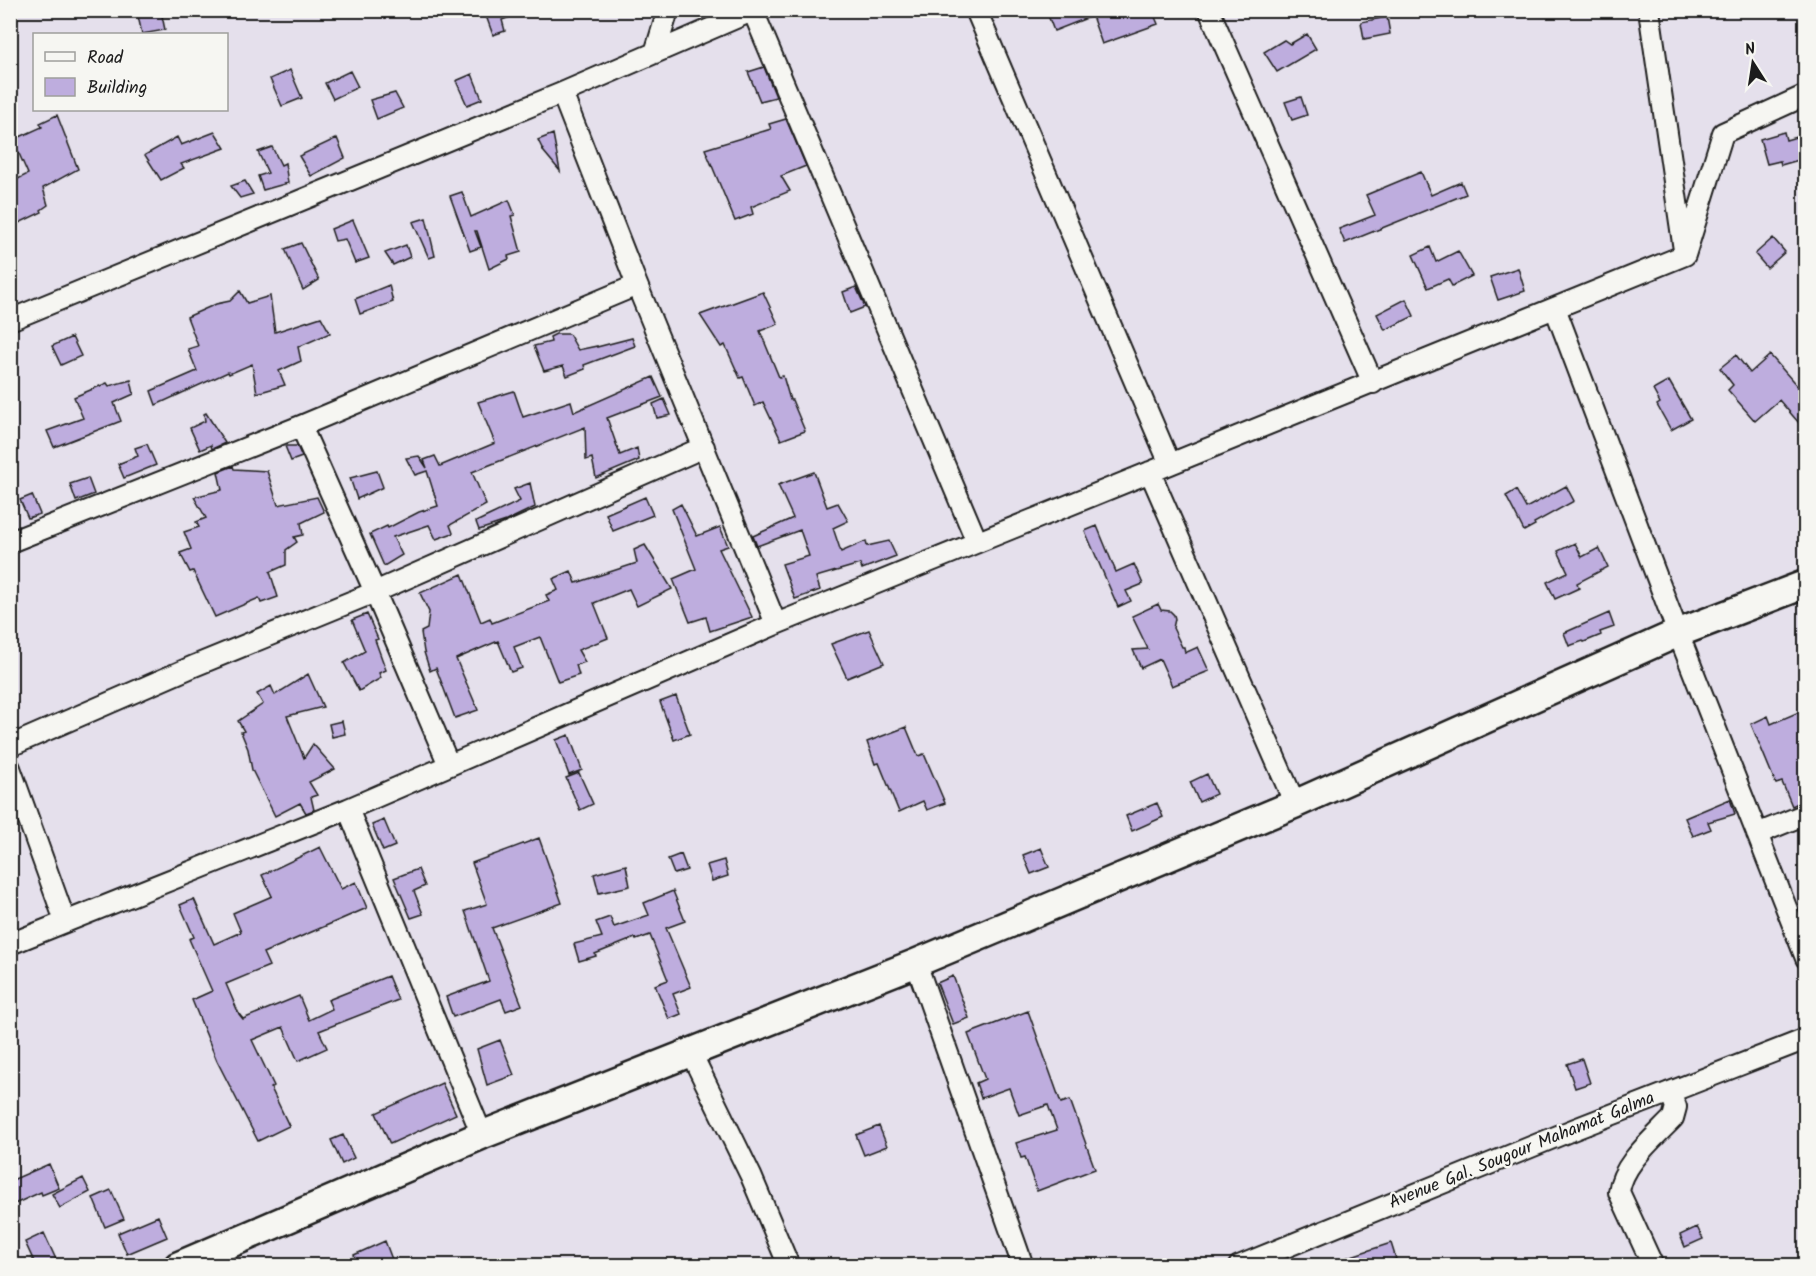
<svg xmlns="http://www.w3.org/2000/svg" width="1816" height="1276" font-family="Kalam,sans-serif">
  <style>
    .building { fill: #beadde; stroke: #1c1c1c; stroke-width: 1.5 }
    .lines { fill: none; stroke-linecap: round; stroke-linejoin: round }
    .minor-casing { stroke: #1c1c1c; stroke-width: 24 }
    .secondary-casing { stroke: #1c1c1c; stroke-width: 32 }
    .minor { stroke: #f6f6f2; stroke-width: 20 }
    .secondary { stroke: #f6f6f2; stroke-width: 27 }
    .labels { text-anchor: middle; dominant-baseline: central; stroke-width: 4.5; stroke-linejoin: round; paint-order: stroke }
    .street-label { font-size: 18px; fill: #1c1c1c; stroke: #f6f6f2 }
  </style>
  <rect width="100%" height="100%" fill="#e5e0ec"/>
  <filter id="ink" filterUnits="userSpaceOnUse"><feTurbulence type="fractalNoise" baseFrequency=".0167" numOctaves="2"/><feDisplacementMap in="SourceGraphic" scale="12" xChannelSelector="R" yChannelSelector="G"/><feConvolveMatrix kernelMatrix="1 2 1 2 8 2 1 2 1" color-interpolation-filters="sRGB"/></filter>
  <g filter="url(#ink)">
    <!-- building -->
    <path class="building" d="M493 10H524V12L502 20 505 31 493 35 485 13Z
      M1046 10H1152L1158 24 1102 44 1092 16 1054 31Z
      M161 11 165 30 142 34 138 16Z
      M1387 17 1390 34 1364 39 1361 22Z
      M1307 34 1316 49 1277 72 1264 52 1284 40 1290 44Z
      M764 67 776 97 760 101 748 72Z
      M290 70 302 98 282 106 270 79Z
      M350 71 358 87 333 99 325 83Z
      M472 74 482 99 467 105 456 81Z
      M395 93 403 108 377 119 370 100Z
      M1301 97 1307 115 1292 120 1285 102Z
      M57 115 78 169 43 188 48 205 41 210 42 212 19 223 10 205V183L28 174 13 140 42 127 40 123Z
      M786 119 806 166 781 176 790 191 751 207 753 214 735 221 705 149 771 129 769 124Z
      M215 132 225 148 181 164 184 168 161 180 145 155 177 137 181 145Z
      M1784 132 1786 140 1803 135 1806 158 1781 165 1780 161 1767 164 1760 139Z
      M553 134 560 171 544 152 538 140Z
      M337 138 345 158 311 176 299 156Z
      M272 147 281 165 285 163 288 183 263 190 258 176 268 173 258 152Z
      M1421 172 1431 195 1461 182 1466 194 1345 243 1339 229 1375 215 1366 195Z
      M245 181 253 194 240 198 231 186Z
      M462 192 471 217 509 200 515 215 511 216 521 252 508 256 509 259 489 269 477 231H475L481 247 470 251 450 196Z
      M426 218 435 256 429 258 413 222Z
      M353 220 369 258 355 263 345 239 335 241 331 229Z
      M1773 238 1785 252 1767 268 1755 254Z
      M301 243 319 280 303 290 285 249Z
      M406 245 410 257 393 265 385 253Z
      M1430 247 1436 262 1458 251 1472 276 1452 286 1448 279 1428 288 1413 255Z
      M1518 268 1525 291 1498 300 1490 277Z
      M389 285 393 302 360 314 355 299Z
      M856 287 865 307 850 313 843 292Z
      M240 291 247 303 270 296 275 332 321 317 330 333 298 347 301 361 279 371 285 385 257 393 252 364 229 374 228 372 156 405 151 391 197 371 188 349 198 346 187 317 216 304 230 301Z
      M763 292 778 324 760 331 779 377 783 376 790 400H792L805 431 781 440 763 402 755 406 743 377 740 378 725 345 721 347 700 315Z
      M1406 299 1414 316 1385 330 1377 314Z
      M556 334H569L578 350 597 346V347L632 338 635 346 584 365 585 369 567 376 563 366 544 371 534 346 551 342 550 337Z
      M72 337 81 356 61 365 52 346Z
      M1736 355 1750 373 1770 355 1806 396V431L1779 400 1755 421 1728 390 1733 385 1720 368Z
      M653 377 662 397 607 418 620 455 637 448 639 460 596 478 592 458 586 460 585 427 472 472 486 505 450 525 453 533 436 539 429 525 393 537 402 555 384 566 370 534 387 526 388 528 419 512 438 506 427 471 415 475 406 458 419 456 427 468 424 460 435 456 440 466 495 443 478 402 514 391 523 417 571 401 574 412Z
      M131 380 134 394 114 403 121 421 54 447 47 431 83 418 74 397 107 383 109 386Z
      M1669 381 1691 419 1671 430 1657 405 1660 403 1653 390Z
      M664 399 671 415 657 418 653 404Z
      M206 413 225 443 212 449 211 445 200 450 190 428 205 421 204 414Z
      M147 444 156 465 124 478 118 464 138 456 135 448Z
      M285 446H297L302 457 291 461Z
      M233 466 234 469 267 471 278 505 317 497 324 512 301 523 303 535 294 537 297 542 286 550V565L270 572 278 597 261 603 259 598 215 617 193 571 190 572 180 553 191 549 184 532 199 527 196 522 206 518 194 497 222 490 218 472Z
      M377 471 383 487 357 499 350 478Z
      M814 472 827 507 838 503 848 521 833 528 841 552 866 541 867 546 889 541 896 556 862 569 860 564 816 577 820 590 795 599 782 564 809 556 800 530 757 546 753 536 793 518 778 485Z
      M88 478 94 494 76 501 70 484Z
      M530 483 535 507 506 521 479 530 476 522 520 501 514 489Z
      M1566 486 1574 501 1534 523 1535 525 1524 531 1506 496 1516 490 1526 508Z
      M32 495 40 514 28 518 20 500Z
      M645 497 653 515 613 531 606 514Z
      M681 504 697 536 720 527 728 546 719 549 752 617 710 631 706 617 690 622 673 579 696 569 672 509Z
      M1097 526 1116 572 1134 564 1143 584 1126 591 1131 601 1118 607 1085 531Z
      M1575 543 1582 557 1599 548 1608 567 1577 583 1579 588 1555 599 1547 582 1568 572 1558 551Z
      M645 545 672 589 637 606 629 589 594 603 608 638 578 650 585 662 576 665 579 675 558 682 540 637 514 647 522 668 511 672 498 641 456 659 478 710 455 718 436 668 430 671 424 652 421 632 427 629 429 612 420 593 462 574 481 622 490 618 492 623 549 601 546 595 558 590 553 579 571 571 576 583 637 563 634 550Z
      M1158 604 1161 610 1170 611 1174 615 1175 619 1173 628 1182 647H1184L1185 653 1198 647 1209 671 1172 686 1160 659 1141 668 1133 650 1148 649 1132 616Z
      M1609 613 1614 627 1600 632 1601 635 1584 642 1583 641 1569 646 1564 633Z
      M367 614 378 639 375 640 386 670 379 673 381 678 359 691 344 663 365 651 352 620Z
      M869 630 884 663 847 678 831 644Z
      M308 674 323 707 287 716 304 758 313 744 335 769 309 782 317 795 311 797 314 810 306 813 300 803 275 816 252 770 248 749 241 732 244 731 238 721 263 704 257 694 271 686 275 695Z
      M676 696 690 734 674 740 660 702Z
      M1806 709V799L1792 806 1782 782 1776 784 1751 724 1768 716 1771 724Z
      M342 721 345 734 332 737 329 724Z
      M906 727 918 756 924 754 945 803 927 810 923 801 899 812 879 763 875 764 867 742Z
      M569 735 582 770 569 775 556 740Z
      M579 773 593 804 580 810 566 778Z
      M1207 774 1216 794 1199 802 1190 782Z
      M1730 799 1735 814 1708 822 1711 829 1693 836 1685 818Z
      M1157 803 1163 817 1132 831 1126 816Z
      M384 820 395 846 383 851 372 825Z
      M539 838 562 903 492 928 522 1005 506 1011 501 999 453 1017 446 997 489 981 465 911 487 904 472 863Z
      M320 847 341 889 356 882 367 908 263 953 269 966 226 984 239 1014 243 1019 299 996 309 1020 332 1009 328 1000 388 976 398 1000 319 1031 327 1048 298 1061 283 1027 252 1040 274 1086 271 1088 289 1126 258 1141 217 1061 192 1000 212 991 189 939 194 937 180 905 194 899 214 944 241 932 233 913 272 896 262 875Z
      M1041 848 1049 867 1031 874 1023 855Z
      M681 854 687 870 674 874 668 859Z
      M724 860 728 876 712 881 707 865Z
      M626 865 630 886 599 893 594 874Z
      M418 869 425 886 414 891 423 914 411 918 394 878Z
      M673 891 685 921 666 928 691 987 673 994 681 1014 669 1019 655 985 668 980 650 935 636 940 635 938 595 954 596 956 579 961 574 944 602 937 596 922 610 917 614 927 649 915 644 903Z
      M953 976 969 1018 953 1024 937 983Z
      M1028 1011 1061 1103 1070 1100 1095 1169 1037 1191 1025 1157 1021 1158 1016 1143 1057 1130 1048 1105 1019 1115 1009 1088 981 1098 976 1083 985 1079 968 1034Z
      M500 1040 514 1075 487 1085 477 1049Z
      M1582 1059 1590 1083 1575 1088 1567 1064Z
      M442 1083 456 1114 390 1144 376 1113Z
      M879 1126 887 1146 864 1155 856 1135Z
      M343 1135 354 1158 342 1164 331 1140Z
      M49 1164 59 1188 42 1195 41 1192 10 1206V1181Z
      M83 1178 90 1192 60 1208 52 1194Z
      M111 1190 124 1219 105 1227 93 1198Z
      M158 1216 167 1237 127 1254 118 1233Z
      M1697 1227 1703 1239 1685 1247 1680 1235Z
      M44 1233 59 1266H36L25 1242Z
      M385 1241 393 1262 384 1266H358L354 1255Z
      M1391 1243 1396 1259 1374 1266H1330V1263Z"/>
    <g class="lines">
      <!-- minor casing -->
      <g class="minor-casing">
        <path id="minor" d="M976 10 1170 464
          M1209 10 1373 383
          M1649 10 1684 250
          M753 11 977 542
          M655 53 666 17V10
          M562 93 637 285 776 624
          M1555 308 1678 633 1806 958
          M10 320 562 93 754 10
          M301 426 375 592 449 765
          M1150 472 1295 804
          M10 542 301 426 637 285
          M10 746 194 666 375 592 704 447
          M10 768 65 921
          M348 809 482 1135
          M1757 834 1806 814
          M10 944 348 809 776 624 1685 255 1723 133 1806 95
          M916 963 1023 1266
          M691 1053 751 1176 789 1266
          M1239 1266 1575 1129 1806 1039
          M1653 1266 1619 1192C1622 1164 1654 1138 1673 1118L1676 1107 1670 1092"/>
      </g>
      <!-- secondary casing -->
      <g class="secondary-casing">
        <path id="secondary" d="M178 1266 482 1135 916 963 1295 804 1678 633 1806 584"/>
      </g>
      <!-- minor -->
      <use href="#minor" class="minor"/>
      <!-- secondary -->
      <use href="#secondary" class="secondary"/>
    </g>
  </g>
  <g class="labels">
    <!-- street labels -->
    <g class="street-label">
      <text transform="translate(1522 1151) rotate(-22)">Avenue Gal. Sougour Mahamat Galma</text>
    </g>
  </g>
  <!-- margin -->
  <rect width="1816" height="1276" fill="none" stroke="#f6f6f2" stroke-width="36"/>
  <rect x="18" y="18" width="1780" height="1240" fill="none" stroke="#1c1c1c" stroke-width="2" filter="url(#ink)"/>
  <!-- legend -->
  <rect x="33" y="33" width="195" height="78" fill="#f6f6f2" stroke="#9f9f9c" stroke-width="1.5"/>
  <rect x="45" y="52" width="30" height="9" fill="#f6f6f2" stroke="#9f9f9c" stroke-width="1.5"/>
  <text x="87" y="63" font-size="18" fill="#1c1c1c">Road</text>
  <rect x="45" y="78" width="30" height="18" fill="#beadde" stroke="#9f9f9c" stroke-width="1.5"/>
  <text x="87" y="93" font-size="18" fill="#1c1c1c">Building</text>
  <!-- north arrow -->
  <g transform="translate(1753 63) rotate(348)" stroke="#f6f6f2" stroke-width="4.5" paint-order="stroke">
  <path d="M0-4.5L10 22L0 15L-10 22Z" fill="#1c1c1c"/>
  <text y="-9" font-size="16" font-weight="bold" text-anchor="middle" fill="#1c1c1c">N</text>
  </g>
</svg>
